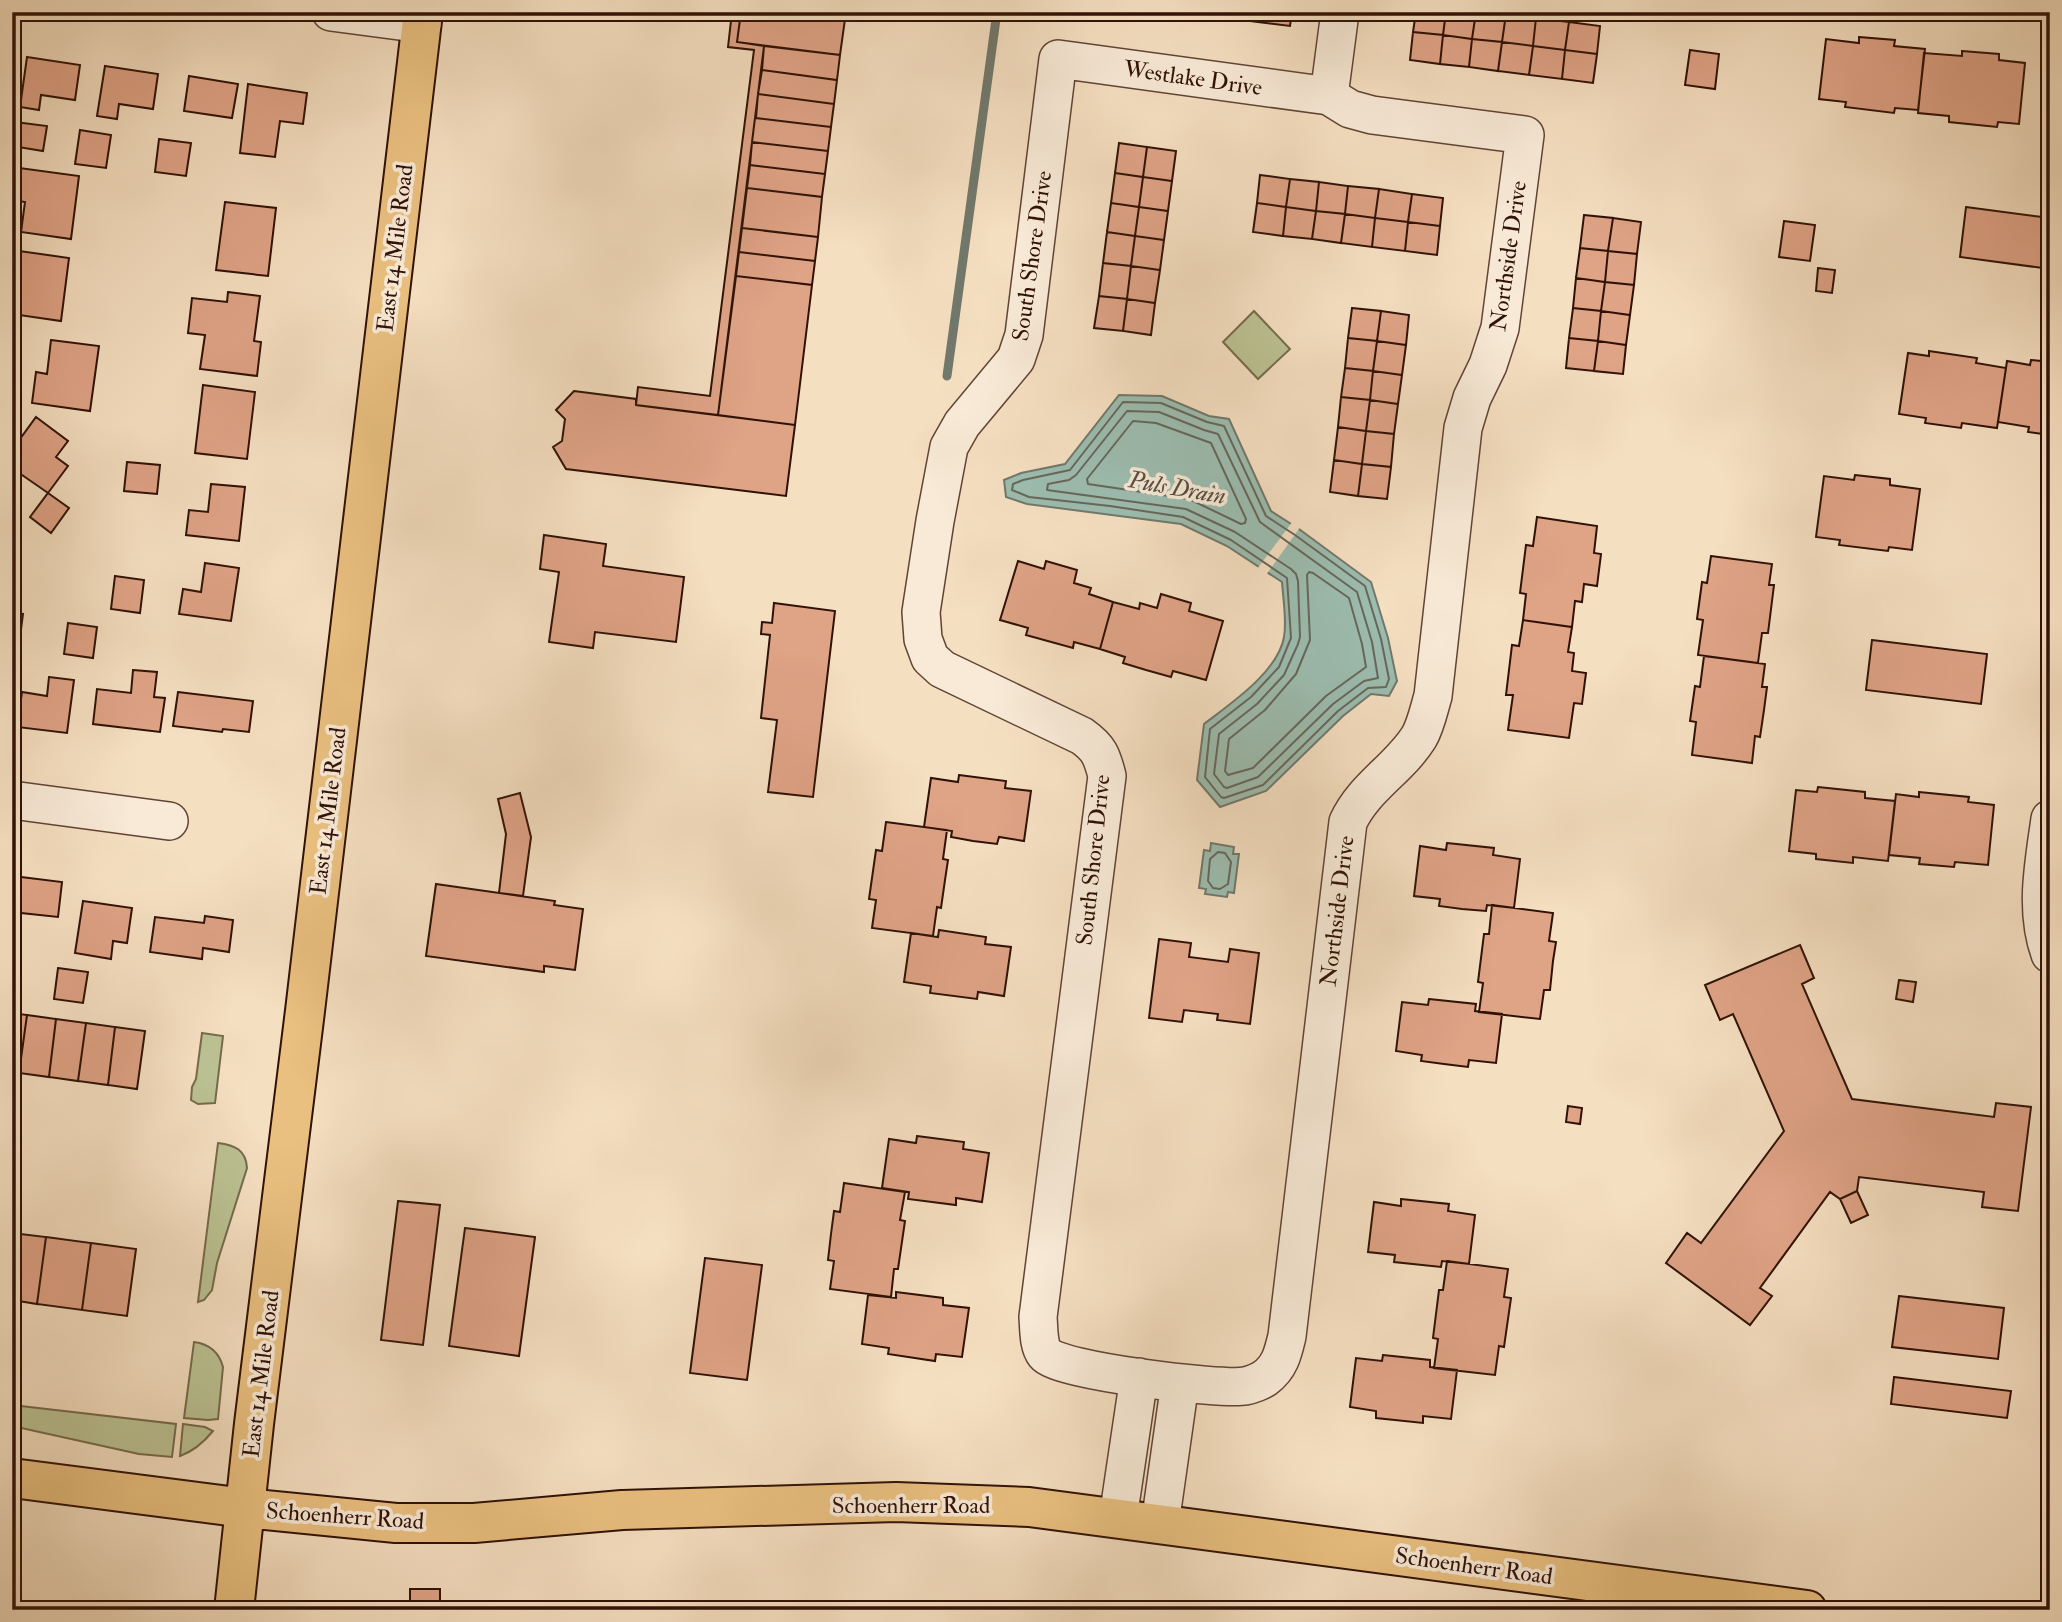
<svg xmlns="http://www.w3.org/2000/svg" width="2062" height="1622" font-family="'IM FELL Double Pica',serif">
  <style>
    .green { fill: #bbc293; stroke: #766a4c; stroke-width: 2 }
    .water { fill: #9cbdb0; stroke: #71786c; stroke-width: 2 }
    .pier { fill: #f5dfc1 }
    .lines { fill: none; stroke-linecap: round; stroke-linejoin: round }
    .shore { stroke: #66675b; stroke-width: 2 }
    .stream { stroke: #71786c; stroke-width: 9 }
    .building { fill: #dfa386; stroke: #301106; stroke-width: 2 }
    .minor-casing { stroke: #614435; stroke-width: 40 }
    .major-casing { stroke: #301106; stroke-width: 42 }
    .minor { stroke: #f8ead7; stroke-width: 37 }
    .major { stroke: #eac080; stroke-width: 38 }
    .labels { text-anchor: middle; dominant-baseline: central; stroke-width: 7; stroke-linejoin: round; paint-order: stroke }
    .street-label { font-size: 23px; fill: #301106; stroke: #f8ead7 }
    .water-label { font-size: 24px; font-style: italic; fill: #564d42; stroke: #f8ead7 }
  </style>
  <rect width="100%" height="100%" fill="#f5dfc1"/>
  <filter id="stains"><feTurbulence type="fractalNoise" baseFrequency=".00286" numOctaves="4"/><feColorMatrix values="0 0 0 0 .2 0 0 0 0 .09 0 0 0 0 .02 0 0 0 .5 -.17"/></filter>
  <radialGradient id="worn" r=".72"><stop offset=".6" stop-color="#630" stop-opacity="0"/><stop offset="1" stop-color="#630" stop-opacity=".3"/></radialGradient>
  <!-- green -->
  <path class="green" d="M1254 311 1290 349 1258 379 1223 342Z
    M202 1033 223 1036 215 1103 198 1104 191 1100 192 1087 196 1079Z
    M218 1143C235 1145 246 1150 247 1168L217 1263 212 1290 204 1300 198 1302Z
    M194 1342C209 1344 219 1352 223 1367L218 1419 208 1420 184 1418Z
    M12 1405 176 1424 172 1457 139 1454 12 1426Z
    M183 1424 205 1427 213 1431C204 1442 194 1451 180 1456Z"/>
  <!-- water -->
  <path class="water" d="M1119 395 1162 396 1209 416 1229 419 1271 511 1299 529 1371 582 1388 638 1397 681 1389 696 1371 694 1343 716 1266 791 1220 807 1197 780 1204 724C1230 704 1278 672 1284 637 1287 621 1283 598 1282 582L1227 546 1181 524 1027 504 1006 497 1004 480 1021 473 1065 464Z
    M1211 843 1234 847 1233 854H1239L1234 893 1228 892 1227 897 1205 894 1206 889 1199 888 1204 850 1210 851Z"/>
  <!-- pier -->
  <path class="pier" d="M1293 521 1301 526 1266 575 1257 569Z"/>
  <g class="lines">
    <!-- shore -->
    <path class="shore" d="M1123 402 1161 403 1207 422 1224 426 1266 516 1295 535 1365 586 1381 639 1389 679 1386 687 1368 688 1338 711 1263 785 1224 798 1221 797 1205 777 1210 729 1251 697 1279 667 1291 638 1287 578 1231 540 1183 517 1110 506 1029 497 1012 490 1013 484 1023 480 1070 470Z
      M1127 411 1159 412 1204 430 1218 434 1260 522 1357 592 1372 642 1378 678 1364 681 1333 704 1258 777 1227 788 1224 787 1214 774 1219 734 1257 704 1284 675 1298 644 1300 637 1298 581 1296 574 1291 569 1235 532 1186 509 1047 490 1048 484 1069 480 1076 475Z
      M1133 421 1156 423 1211 443 1246 519 1245 523 1241 524 1189 499 1088 484 1087 479Z
      M1309 572 1313 573 1349 598 1362 644 1366 667 1326 696 1253 768 1228 775 1225 771 1229 739 1265 710 1296 674 1310 640 1307 575Z
      M1218 852 1225 853 1231 862 1228 884 1220 889 1213 888 1208 881 1210 859Z"/>
    <!-- stream -->
    <path class="stream" d="M947 376 997 12"/>
  </g>
  <!-- building -->
  <path class="building" d="M732 12H741L737 42 764 46 718 415 636 405 638 387 710 396 754 50 728 47Z
    M741 12H846L840 55 737 42Z
    M1198 12H1228L1227 18 1198 15Z
    M1228 12H1259L1257 22 1227 18Z
    M1259 12H1292L1290 26 1257 22Z
    M1416 12H1446L1443 35 1413 32Z
    M1446 12H1476L1472 39 1443 35Z
    M1476 12 1506 14 1502 42 1472 39Z
    M1506 14 1536 18 1533 46 1502 42Z
    M1536 18 1569 22 1565 50 1533 46Z
    M1569 22 1600 26 1597 54 1565 50Z
    M1413 32 1443 35 1440 64 1410 60Z
    M1443 35 1472 39 1469 67 1440 64Z
    M1859 37 1895 40 1894 46 1925 49 1918 110 1895 108 1894 113 1845 107 1846 102 1819 99 1826 39 1859 43Z
    M1472 39 1502 42 1498 71 1469 67Z
    M1502 42 1533 46 1529 75 1498 71Z
    M764 46 840 55 837 80 762 70Z
    M1533 46 1565 50 1562 79 1529 75Z
    M1565 50 1597 54 1593 83 1562 79Z
    M1690 50 1719 54 1715 89 1685 85Z
    M1962 51 1999 54V60L2025 63 2019 124 1998 122 1997 127 1949 122V116L1918 113 1924 53 1962 56Z
    M27 57 80 65 75 100 41 95 39 110 20 107Z
    M105 66 158 74 153 109 119 104 117 119 97 116Z
    M762 70 837 80 834 104 758 94Z
    M189 76 238 84 232 118 184 111Z
    M248 84 307 93 303 124 280 121 275 157 240 153Z
    M758 94 834 104 831 127 756 118Z
    M755 118 831 127 828 151 752 142Z
    M15 122 47 126 43 151 12 146Z
    M80 130 111 135 106 168 75 164Z
    M159 139 191 143 186 176 155 172Z
    M752 142 828 151 825 174 750 165Z
    M1119 143 1147 147 1143 177 1115 173Z
    M1147 147 1176 151 1172 181 1143 177Z
    M750 165 825 174 822 197 747 188Z
    M12 167 79 176 71 239 21 232 25 202 12 200Z
    M1115 173 1143 177 1139 207 1111 203Z
    M1260 175 1290 179 1286 207 1257 203Z
    M1143 177 1172 181 1168 211 1139 207Z
    M1290 179 1319 182 1316 211 1286 207Z
    M1319 182 1348 186 1345 214 1316 211Z
    M1348 186 1379 189 1375 218 1345 214Z
    M747 188 822 197 818 237 742 228Z
    M1379 189 1412 194 1408 222 1375 218Z
    M1412 194 1443 198 1440 226 1408 222Z
    M225 202 276 208 268 276 216 270Z
    M1111 203 1139 207 1135 236 1107 232Z
    M1257 203 1286 207 1283 236 1253 232Z
    M1139 207 1168 211 1164 240 1135 236Z
    M1286 207 1316 211 1312 239 1283 236Z
    M1966 207 2050 218V269L1960 257Z
    M1316 211 1345 214 1341 243 1312 239Z
    M1345 214 1375 218 1372 247 1341 243Z
    M1584 215 1613 218 1608 251 1580 248Z
    M1375 218 1408 222 1405 251 1372 247Z
    M1613 218 1641 222 1637 254 1608 251Z
    M1784 221 1815 225 1810 261 1779 257Z
    M1408 222 1440 226 1437 255 1405 251Z
    M742 228 818 237 815 261 739 252Z
    M1107 232 1135 236 1131 266 1103 263Z
    M1135 236 1164 240 1160 270 1131 266Z
    M1580 248 1608 251 1605 282 1576 278Z
    M12 250 69 258 61 321 12 314 15 283H12Z
    M1608 251 1637 254 1634 285 1605 282Z
    M739 252 815 261 812 285 736 276Z
    M1103 263 1131 266 1127 299 1099 296Z
    M1131 266 1160 270 1155 303 1127 299Z
    M1818 268 1835 270 1832 293 1816 291Z
    M736 276 812 285 795 425 718 415Z
    M1576 278 1605 282 1601 311 1573 308Z
    M1605 282 1634 285 1630 315 1601 311Z
    M228 292 260 296 254 341 261 342 257 376 200 369 205 335 188 333 192 298 227 302Z
    M1099 296 1127 299 1123 331 1094 328Z
    M1127 299 1155 303 1151 335 1123 331Z
    M1352 308 1381 311 1377 341 1348 338Z
    M1573 308 1601 311 1598 341 1569 338Z
    M1381 311 1409 315 1406 345 1377 341Z
    M1601 311 1630 315 1626 345 1598 341Z
    M1348 338 1377 341 1373 371 1345 368Z
    M1569 338 1598 341 1594 371 1566 368Z
    M51 340 99 346 90 411 32 403 36 372 47 374Z
    M1377 341 1406 345 1402 375 1373 371Z
    M1598 341 1626 345 1623 374 1594 371Z
    M1929 351 1977 358 1976 363 2006 368 1997 428 1962 423 1961 428 1925 423 1926 418 1899 414 1908 353 1929 356Z
    M2031 360 2050 362V435L2028 432 2029 427 1998 422 2007 361 2030 365Z
    M1345 368 1373 371 1370 400 1341 397Z
    M1373 371 1402 375 1398 404 1370 400Z
    M203 385 255 392 247 459 195 453Z
    M574 391 636 399V405L795 425 786 496 566 469 553 447 562 441 565 419 556 410Z
    M1341 397 1370 400 1366 431 1338 427Z
    M1370 400 1398 404 1394 434 1366 431Z
    M36 417 68 441 56 457 68 466 48 493 12 468V450Z
    M1338 427 1366 431 1362 464 1334 460Z
    M1366 431 1394 434 1391 467 1362 464Z
    M1334 460 1362 464 1358 496 1330 492Z
    M127 462 160 465 157 494 124 491Z
    M1362 464 1391 467 1387 499 1358 496Z
    M1855 475 1890 479V485L1920 489 1912 550 1889 547 1888 551 1839 545 1840 540 1816 537 1824 476 1854 480Z
    M211 484 245 487 239 541 186 535 189 510 208 512Z
    M48 493 69 508 51 533 30 517Z
    M1537 517 1597 526 1594 553 1601 554 1597 586 1584 584 1582 602 1575 601 1572 627 1523 620 1526 594 1520 593 1526 545 1533 546Z
    M544 535 606 544 603 566 684 577 676 642 595 632 593 648 549 642 559 572 540 569Z
    M1711 556 1772 564 1769 585H1774L1768 633H1762L1758 663 1698 655 1703 620 1697 619 1702 582 1707 583Z
    M1018 561 1044 569 1046 561 1077 570 1074 583 1091 588 1089 594 1113 602 1100 649 1074 642 1073 648 1026 635 1028 628 1000 620Z
    M205 563 239 568 231 621 179 614 183 589 201 592Z
    M115 576 144 580 140 613 111 609Z
    M1161 594 1191 603 1189 611 1223 621 1206 680 1173 671 1171 677 1146 670 1123 663 1125 657 1100 649 1113 602 1139 609 1140 603 1157 608Z
    M774 603 835 611 813 797 768 792 777 720 761 718 770 635 761 634 762 622 772 623Z
    M12 613 23 614 19 645 12 644Z
    M1523 620 1572 627 1568 652 1574 653 1572 671 1586 673 1582 704 1574 703 1569 738 1508 730 1513 695H1506L1512 645 1519 646Z
    M68 623 97 627 93 658 64 654Z
    M1872 640 1987 654 1981 704 1866 690Z
    M1704 656 1765 664 1762 687H1767L1764 710 1760 737 1755 736 1752 763 1692 755 1696 722 1690 721 1695 686 1700 687Z
    M133 670 157 672 154 697 165 698 160 732 93 724 97 689 131 693Z
    M49 677 74 680 67 733 17 727 22 692 47 696Z
    M178 692 253 701 249 732 223 729 222 732 173 726Z
    M959 775 1006 781 1005 788 1031 791 1024 841 999 837 997 844 973 841 951 837 952 831 924 827 931 778 958 782Z
    M1818 787 1865 792V798L1895 801 1888 861 1853 857V863L1816 859V854L1789 851 1796 790 1817 792Z
    M1919 792 1969 797 1968 802 1994 805 1988 865 1955 862 1954 867 1919 864 1920 858 1889 855 1896 794 1919 797Z
    M520 793 531 837 523 896 499 893 506 834 498 799Z
    M886 822 947 830 943 859 948 860 945 880 941 908 937 907 933 936 872 928 876 900 869 899 876 850 882 851Z
    M1447 843 1494 848 1493 855 1520 859 1514 908 1487 905 1486 911 1462 909 1439 906 1440 899 1414 896 1420 846 1446 850Z
    M13 876 62 882 58 917 12 912Z
    M436 884 555 901 554 905 583 909 575 970 544 966V972L426 956Z
    M83 901 132 908 127 943 113 941 111 959 75 953Z
    M1492 905 1553 913 1549 941 1556 942 1553 961 1550 990H1544L1540 1019 1479 1012 1483 983 1478 982 1484 934H1489Z
    M205 916 233 920 229 952 203 948 202 959 150 952 155 917 204 923Z
    M939 930 986 937 985 944 1011 947 1004 996 978 992 977 999 930 993 931 986 904 982 911 933 938 937Z
    M1159 939 1191 943 1189 957 1228 962 1230 949 1259 953 1250 1024 1217 1020 1218 1014 1184 1010 1182 1022 1149 1018Z
    M1800 945 1814 978 1802 984 1852 1099 1994 1117 1996 1103 2031 1107 2018 1211 1982 1207 1984 1192 1859 1177 1857 1191 1840 1199 1830 1192 1760 1288 1772 1296 1750 1325 1666 1263 1687 1233 1701 1243 1784 1131 1733 1014 1720 1020 1705 985Z
    M58 968 88 972 83 1003 54 999Z
    M1899 980 1916 982 1913 1002 1896 999Z
    M1429 999 1476 1004 1475 1011 1502 1014 1496 1063 1469 1060 1468 1067 1444 1064 1421 1061 1422 1055 1396 1051 1402 1002 1428 1005Z
    M12 1013 27 1015 19 1073 12 1072Z
    M27 1015 56 1019 49 1077 19 1073Z
    M56 1019 86 1023 78 1081 49 1077Z
    M86 1023 115 1027 108 1085 78 1081Z
    M115 1027 145 1031 137 1089 108 1085Z
    M1568 1106 1582 1108 1580 1124 1566 1122Z
    M917 1136 964 1142 963 1149 989 1153 982 1202 956 1198V1205L908 1199 909 1192 882 1188 889 1139 916 1143Z
    M844 1183 905 1192 900 1220 905 1221 898 1269H894L891 1297 830 1289 834 1261 828 1260 831 1234 834 1211 840 1212Z
    M1857 1191 1868 1215 1851 1223 1840 1199Z
    M1401 1199 1449 1204 1448 1211 1475 1215 1469 1264 1442 1261 1441 1267 1394 1262 1395 1255 1368 1252 1374 1202 1401 1206Z
    M398 1201 440 1205 423 1345 381 1340Z
    M465 1228 535 1237 519 1356 449 1346Z
    M12 1233 46 1237 37 1304 12 1300Z
    M46 1237 91 1243 82 1310 37 1304Z
    M91 1243 136 1249 127 1316 82 1310Z
    M705 1258 762 1265 747 1380 690 1373Z
    M1447 1261 1508 1269 1504 1297 1511 1298 1504 1347 1499 1346 1495 1375 1434 1368 1438 1339 1433 1338 1439 1290H1443Z
    M896 1292 943 1298V1305L969 1308 962 1357 936 1354 935 1361 888 1354 889 1348 862 1344 868 1295 896 1298Z
    M1899 1296 2004 1308 1998 1359 1892 1347Z
    M1383 1355 1430 1360V1367L1457 1370 1451 1419 1423 1416V1423L1376 1418V1411L1350 1407 1356 1358 1382 1361Z
    M1894 1377 2011 1391 2007 1418 1891 1404Z
    M410 1589H440V1610H410Z"/>
  <g class="lines">
    <!-- minor casing -->
    <g class="minor-casing">
      <path id="minor" d="M331 12 422 24
        M1058 59 1329 96 1350 109 1372 115 1525 135 1500 328 1488 365 1472 398 1463 428 1433 696C1429 709 1426 725 1419 737 1399 769 1364 787 1348 822L1287 1336C1283 1353 1280 1367 1265 1378 1261 1381 1251 1385 1245 1386 1220 1390 1058 1371 1045 1354 1038 1345 1039 1328 1038 1317L1107 776C1102 756 1099 748 1082 736L942 669 930 658 923 639 921 612 935 521 949 447 962 424 1016 359 1024 335Z
        M1329 96 1340 12
        M12 800 169 821
        M2050 819C2044 863 2034 910 2050 954
        M1118 1518 1139 1377
        M1160 1524 1180 1383"/>
    </g>
    <!-- major casing -->
    <g class="major-casing">
      <path id="major" d="M12 1478 245 1508 396 1523H474L622 1510 896 1502 1029 1507 1807 1610
        M234 1610 254 1424 305 1011 423 12"/>
    </g>
    <!-- minor -->
    <use href="#minor" class="minor"/>
    <!-- major -->
    <use href="#major" class="major"/>
  </g>
  <g class="labels">
    <!-- street labels -->
    <g class="street-label">
      <text transform="translate(1193 78) rotate(8)">Westlake Drive</text>
      <text transform="translate(395 248) rotate(-83)">East 14 Mile Road</text>
      <text transform="translate(1032 256) rotate(-82)">South Shore Drive</text>
      <text transform="translate(1508 256) rotate(-82)">Northside Drive</text>
      <text transform="translate(328 811) rotate(-83)">East 14 Mile Road</text>
      <text transform="translate(1093 860) rotate(-84)">South Shore Drive</text>
      <text transform="translate(1337 911) rotate(-83)">Northside Drive</text>
      <text transform="translate(261 1374) rotate(-83)">East 14 Mile Road</text>
      <text x="911" y="1505">Schoenherr Road</text>
      <text transform="translate(345 1516) rotate(4)">Schoenherr Road</text>
      <text transform="translate(1474 1566) rotate(8)">Schoenherr Road</text>
    </g>
    <!-- water labels -->
    <g class="water-label">
      <text transform="translate(1177 488) rotate(10)">Puls Drain</text>
    </g>
  </g>
  <!-- margin -->
  <rect width="2062" height="1622" fill="none" stroke="#f5dfc1" stroke-width="42"/>
  <rect x="14" y="14" width="2034" height="1594" fill="none" stroke="#301106" stroke-width="3.5"/>
  <rect x="21" y="21" width="2020" height="1580" fill="none" stroke="#301106" stroke-width="2"/>
  <rect width="100%" height="100%" filter="url(#stains)"/>
  <rect width="100%" height="100%" fill="url(#worn)"/>
</svg>
